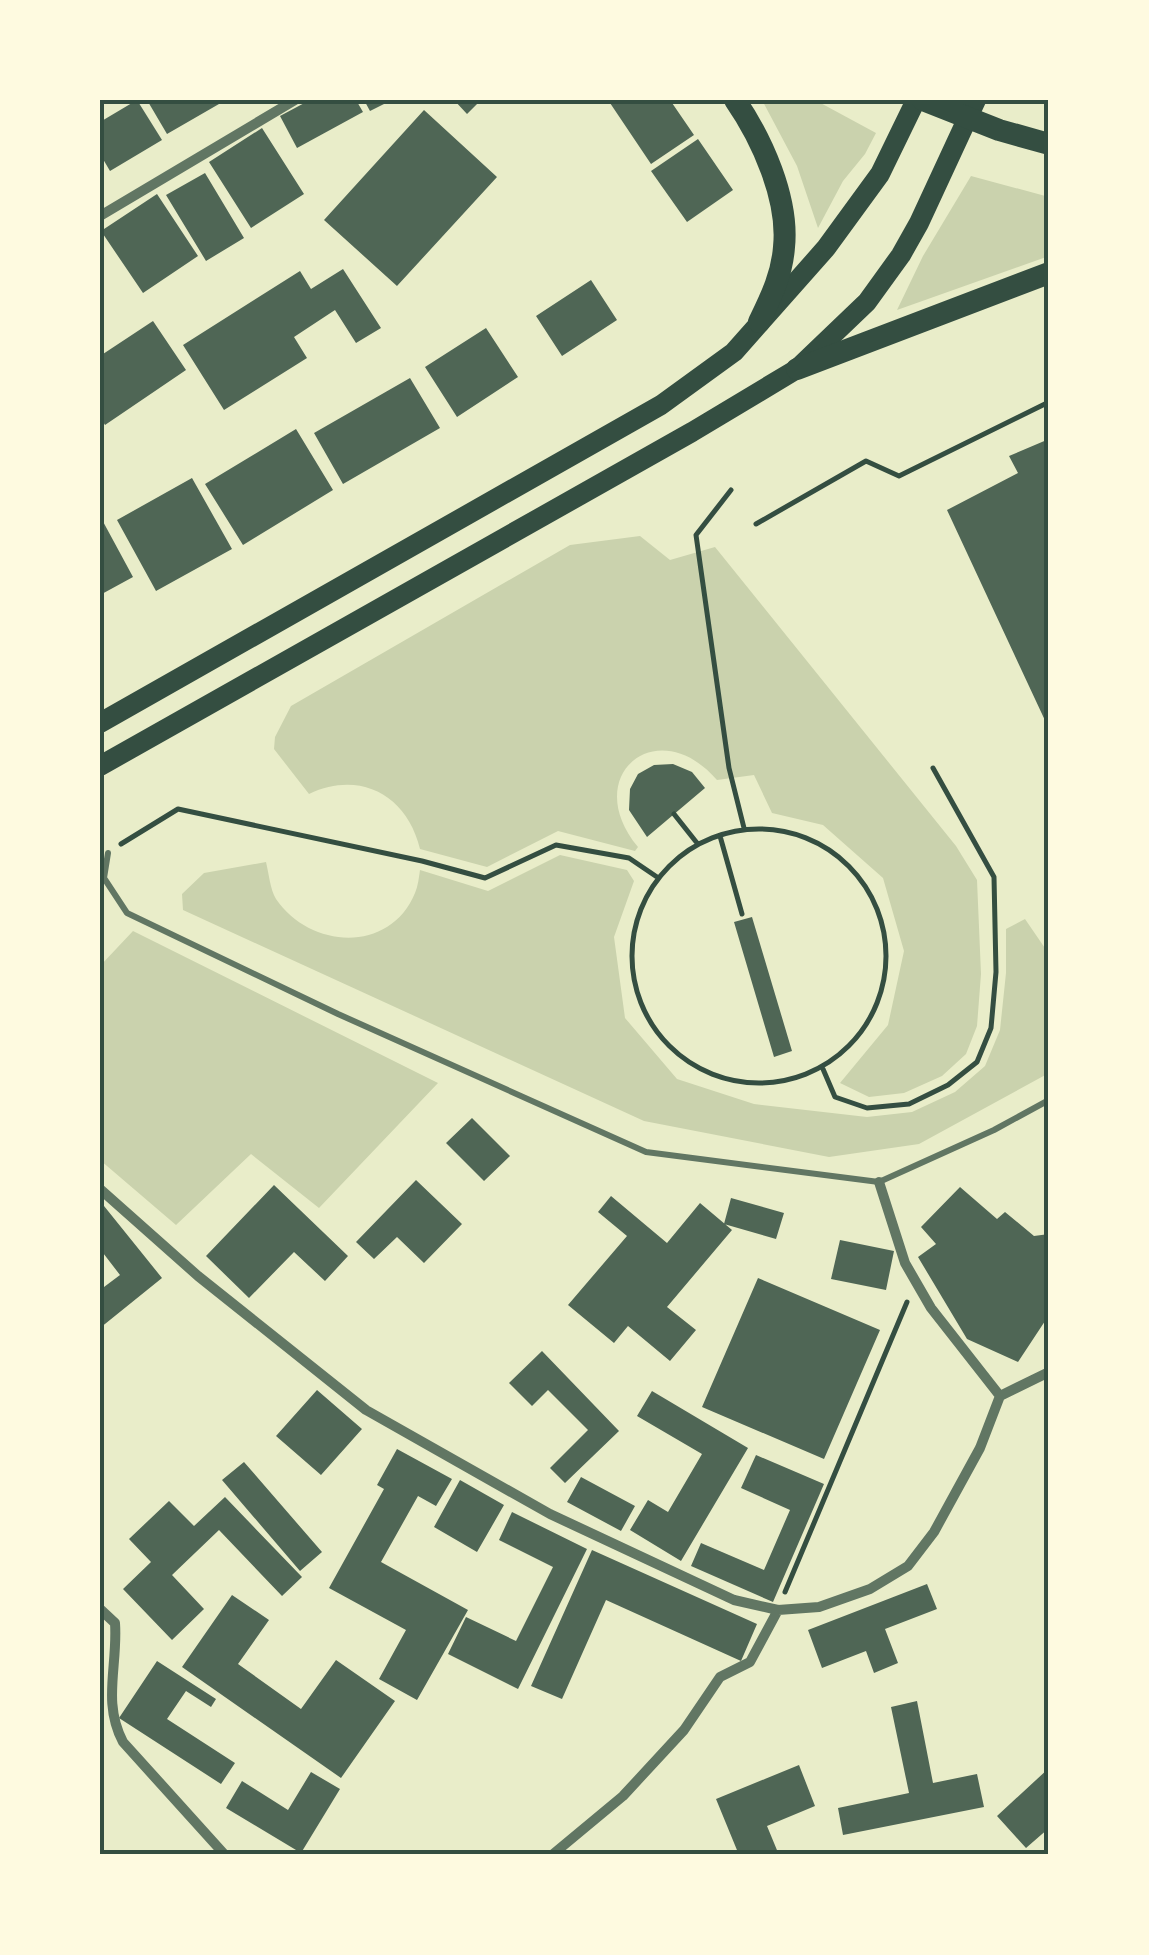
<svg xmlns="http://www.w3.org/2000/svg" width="1149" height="1955" font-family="Ubuntu,sans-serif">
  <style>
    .green { fill: #cad2ad }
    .building { fill: #4f6655 }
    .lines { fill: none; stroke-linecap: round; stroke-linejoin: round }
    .path { stroke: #344e41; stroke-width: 5 }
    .service { stroke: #617663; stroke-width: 6 }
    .minor { stroke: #617663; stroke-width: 10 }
    .primary { stroke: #344e41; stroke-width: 20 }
    .trunk { stroke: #344e41; stroke-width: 22 }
    .neatline { fill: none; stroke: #344e41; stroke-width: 4 }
  </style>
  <rect width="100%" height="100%" fill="#e9edc9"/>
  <!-- green -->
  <path class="green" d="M762 100H815L876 133 865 154 843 181 818 228 797 166Z
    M971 176 1049 197V256L897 310 923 256Z
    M640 536 670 560 715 547 956 846 977 880 981 974 977 1026 966 1054 942 1076 904 1093 869 1097 840 1083 888 1025 904 951 883 878 823 825 772 813 754 775 717 780C657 711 579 776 638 847L635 851 558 831 487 867 420 849C407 795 360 770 309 794L274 749 275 737 291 706 570 545Z
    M560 855 627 870 634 881 614 937 625 1018 677 1079 754 1104 867 1117 912 1112 955 1092 985 1066 1000 1030 1006 973V929L1025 919 1049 954V1073L919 1144 829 1157 644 1121 183 910 182 894 204 873 266 862C269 874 270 889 276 899 310 949 390 954 415 893 418 886 419 877 420 870L488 891Z
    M133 931 438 1083 319 1208 251 1154 176 1225 100 1160V966Z"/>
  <!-- building -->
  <path class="building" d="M137 100 162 140 110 171 100 154V122Z
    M147 100H217L219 104 167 134Z
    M310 100H356L363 112 297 148 280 116Z
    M364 100H392L370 111Z
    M454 100H481L467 114Z
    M608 100H670L694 135 651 164Z
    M424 110 497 177 397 286 324 220Z
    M262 128 304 194 251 228 209 162Z
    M698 139 733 190 687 222 651 171Z
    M205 173 244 238 206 261 166 195Z
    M157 194 198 256 143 293 101 231Z
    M343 269 381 328 356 343 335 310 294 337 307 358 224 410 183 345 300 271 311 289Z
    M591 280 617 320 562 356 536 316Z
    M153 321 186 370 105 425 100 417V356Z
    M486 328 518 377 457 417 425 367Z
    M410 378 440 428 343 484 314 433Z
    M296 429 333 490 243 545 205 484Z
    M1049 439V729L947 510 1018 473 1009 456Z
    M192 478 232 549 156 591 117 520Z
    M100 516 133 577 100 595Z
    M673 764 692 772 705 788 647 837 629 810 630 789 638 774 654 765Z
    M752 917 792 1051 774 1057 734 922Z
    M472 1118 510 1156 484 1181 446 1143Z
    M416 1180 462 1224 424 1263 397 1237 374 1259 356 1242Z
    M274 1185 348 1256 325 1281 294 1252 249 1298 206 1256Z
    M960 1187 997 1219 1005 1212 1034 1236 1049 1234V1315L1018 1362 967 1339 918 1257 936 1244 921 1227Z
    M611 1196 667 1243 700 1203 732 1230 667 1307 696 1330 670 1361 628 1326 614 1343 568 1305 627 1236 598 1212Z
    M731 1198 784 1213 776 1239 724 1224Z
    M100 1201 162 1278 100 1328V1290L120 1275 100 1249Z
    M840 1240 894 1251 886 1290 831 1279Z
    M758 1278 880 1330 824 1459 702 1407Z
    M542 1351 619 1431 565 1483 550 1468 588 1430 548 1390 532 1406 509 1383Z
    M317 1390 362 1429 321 1475 276 1436Z
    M652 1391 748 1448 681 1561 630 1530 648 1500 668 1512 702 1454 637 1416Z
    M397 1449 452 1479 436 1506 418 1496 381 1562 468 1610 417 1700 379 1679 406 1630 329 1588 384 1489 377 1485Z
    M756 1455 824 1484 773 1602 691 1566 701 1543 764 1570 790 1510 741 1488Z
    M244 1462 322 1552 300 1571 222 1480Z
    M581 1477 635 1506 621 1531 567 1502Z
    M460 1480 504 1505 477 1552 434 1527Z
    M225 1497 302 1577 282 1596 219 1530 172 1575 204 1609 172 1640 123 1589 151 1562 129 1539 169 1501 194 1526Z
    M512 1512 587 1549 518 1689 448 1654 466 1617 516 1641 553 1567 499 1540Z
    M592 1550 757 1624 741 1661 606 1600 562 1699 531 1686Z
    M927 1584 937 1609 885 1629 898 1663 874 1673 866 1651 822 1668 808 1630Z
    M232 1595 269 1620 238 1664 301 1709 336 1660 395 1701 341 1778 182 1667Z
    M157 1661 216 1699 211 1707 186 1691 167 1719 235 1763 221 1784 119 1718Z
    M917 1701 933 1783 977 1774 984 1807 843 1835 838 1808 909 1793 891 1707Z
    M799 1765 815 1806 767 1826 779 1855H739L716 1799Z
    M1049 1768V1828L1026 1848 997 1816Z
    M311 1772 340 1789 301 1853 226 1808 242 1781 288 1810Z"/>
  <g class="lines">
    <!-- path -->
    <path class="path" d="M731 490 696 535 729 768 744 828
      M756 524 866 461 899 476 1049 402
      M674 814 697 843
      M632 956a127 127 0 1 1 254 0a127 127 0 1 1-254 0Z
      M720 836 742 914
      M121 844 178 809 422 861 485 878 556 845 629 858 657 877
      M823 1069 835 1097 867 1108 909 1104 948 1085 977 1062 991 1028 996 972 994 877 933 768
      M785 1592 907 1302"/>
    <!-- service -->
    <path class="service" d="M108 853 104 878 127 913 338 1014 646 1152 879 1182 994 1130 1049 1100"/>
    <!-- minor -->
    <path class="minor" d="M100 216 295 100
      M879 1182 905 1263 931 1308 1000 1396
      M100 1189 198 1276 366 1410 550 1514 734 1600 778 1610 819 1607 870 1589 908 1566 934 1532 980 1448 1000 1396 1049 1372
      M100 1609 115 1623C118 1666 102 1702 123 1742L225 1855
      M552 1855 623 1796 684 1730 720 1677 750 1662 778 1610"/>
    <!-- primary -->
    <path class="primary" d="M100 723 661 405 734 352 826 248 880 174 916 100
      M100 766 692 432 797 369 867 302 901 255 919 223 976 100"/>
    <!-- trunk -->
    <path class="trunk" d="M735 100C762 139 789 199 784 247 782 275 771 297 759 322
      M923 100 999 130 1049 144
      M797 369 1049 273"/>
  </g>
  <!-- border -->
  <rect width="1149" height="1955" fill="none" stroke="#fefae0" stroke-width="205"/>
  <rect x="102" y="102" width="944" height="1750" class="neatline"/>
</svg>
